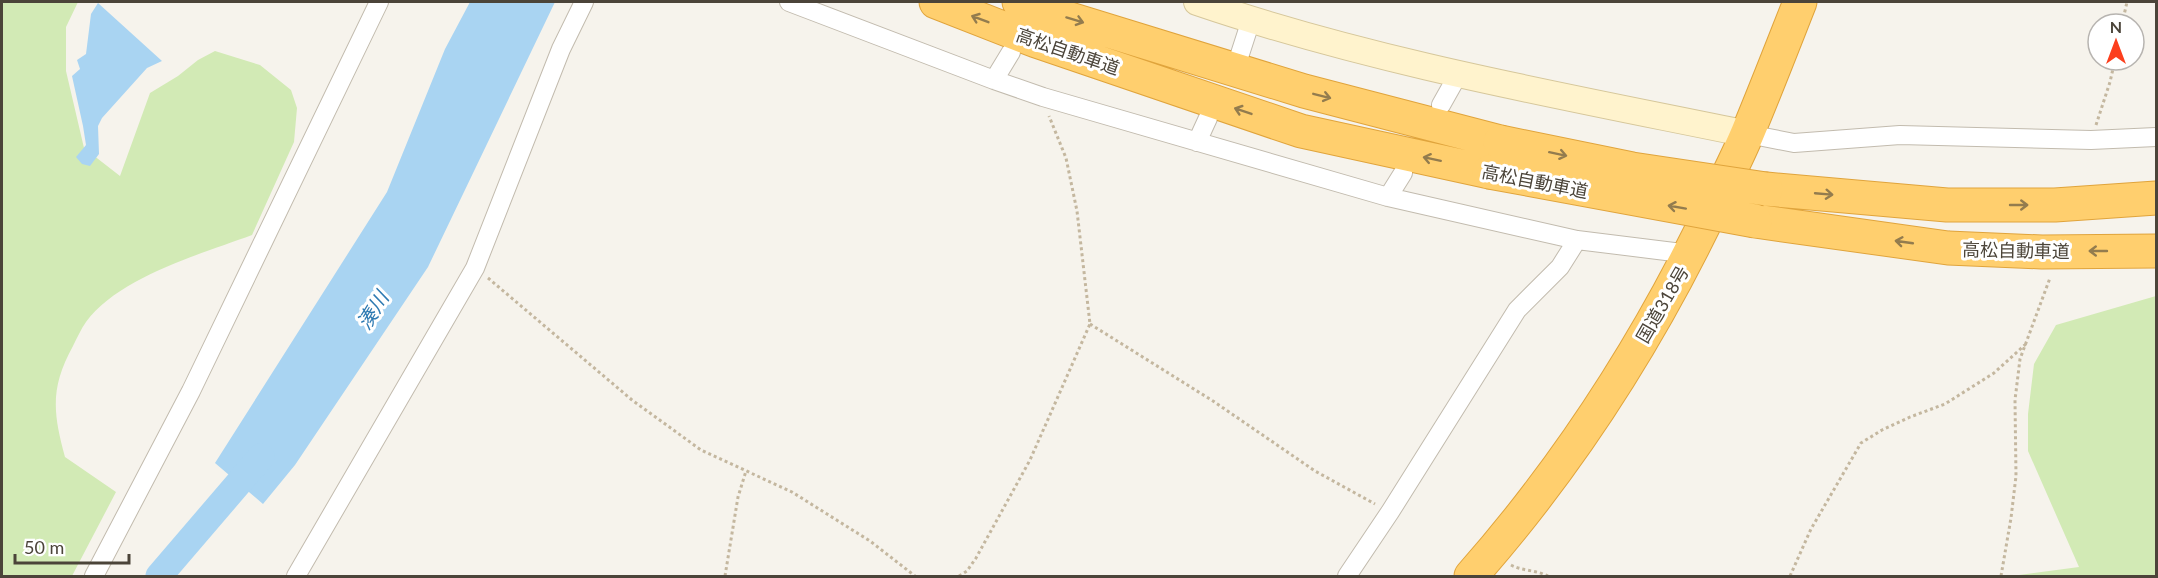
<svg xmlns="http://www.w3.org/2000/svg" width="2158" height="578" font-family="Lato,'Noto Sans JP',sans-serif">
  <style>
    .green { fill: #d2eab5 }
    .water { fill: #a9d4f2 }
    .lines { fill: none; stroke-linecap: round; stroke-linejoin: round }
    .river { stroke: #a9d4f2; stroke-width: 27 }
    .street-casing { stroke: #c2bbae; stroke-width: 20 }
    .secondary-casing { stroke: #d6c79b; stroke-width: 28 }
    .highway-casing { stroke: #e0a43c; stroke-width: 35 }
    .path { stroke: #c4b79f; stroke-width: 3; stroke-dasharray: 3 3; stroke-linecap: butt }
    .street { stroke: #fff; stroke-width: 18 }
    .secondary { stroke: #fff3cd; stroke-width: 26 }
    .highway { stroke: #ffcf6e; stroke-width: 33 }
    .highway-bridge-casing { stroke: #e0a43c; stroke-width: 35; stroke-linecap: butt }
    .highway-bridge { stroke: #ffcf6e; stroke-width: 33 }
    .oneway { stroke: #937c4e }
    .labels { text-anchor: middle; dominant-baseline: central; stroke-width: 6; stroke-linejoin: round; paint-order: stroke }
    .street-label { font-size: 18px; fill: #4b4439; stroke: #fff }
    .water-label { font-size: 20px; font-style: italic; fill: #2e7ab2; stroke: #fff }
  </style>
  <rect width="100%" height="100%" fill="#f6f3ec"/>
  <!-- green -->
  <path class="green" d="M2 2H78L66 27V71L84 148 120 176 150 93 178 76 198 60 215 51 260 65 291 90 297 108 294 142 252 235C201 254 119 277 86 322 81 329 77 338 73 346 50 388 53 413 65 457L116 492 72 576H2Z
    M2156 296V576H2018L2019 575 2079 567 2028 451V414L2034 364 2056 325Z"/>
  <!-- water -->
  <path class="water" d="M470 2H555L428 267 295 465 263 504 215 463 387 192 445 49Z
    M98 3 162 61 147 68 102 118 98 126 99 154 90 166 82 164 76 157 86 145 83 126 72 76 80 69 77 60 86 54 91 14Z"/>
  <g class="lines">
    <!-- river -->
    <path class="river" d="M159 576 261 457"/>
    <!-- street casing -->
    <g class="street-casing">
      <path id="street" d="M789 2 994 80 1043 97 1388 197 1577 240 1690 254
        M1239 57 1251 20
        M994 80 1011 52
        M1441 105 1459 73
        M1748 134 1794 143 1900 135 2091 140 2156 137
        M1197 142 1208 118
        M1388 197 1403 173
        M94 576 191 391 379 2
        M296 576 475 268 561 49 584 2
        M1347 576 1390 512 1517 310 1560 267 1577 240"/>
    </g>
    <!-- secondary casing -->
    <g class="secondary-casing">
      <path id="secondary" d="M1197 2C1376 63 1563 96 1748 134"/>
    </g>
    <!-- highway casing -->
    <g class="highway-casing">
      <path id="highway" d="M936 2 1036 41 1301 131 1489 172
        M1019 2 1044 11 1304 91 1500 142
        M1766 189 1947 205H2055L2156 198
        M1755 221 1948 248 2042 252 2156 251
        M1471 576C1570 464 1651 337 1715 202 1726 179 1738 156 1748 132 1766 89 1783 45 1800 2"/>
    </g>
    <!-- path -->
    <path class="path" d="M2122 24 2127 2
      M2096 125 2110 82 2115 60
      M488 278 632 400 701 450 792 492 870 541 915 576
      M1090 324 1213 401 1315 471 1375 504
      M1511 565C1522 571 1536 570 1548 576
      M725 576 738 497 746 471
      M959 576 967 571 976 558 1030 460 1090 324 1077 211 1066 158 1049 116
      M1790 576 1811 529 1861 443 1882 430 1910 417 1945 404 1994 373 2028 342
      M2001 576 2011 518 2016 476 2015 400 2020 359 2050 278"/>
    <!-- street -->
    <use href="#street" class="street"/>
    <!-- secondary -->
    <use href="#secondary" class="secondary"/>
    <!-- highway -->
    <use href="#highway" class="highway"/>
    <!-- highway-bridge casing -->
    <g class="highway-bridge-casing">
      <path id="highway-bridge" d="M1500 142 1632 169 1766 189
        M1489 172 1755 221"/>
    </g>
    <!-- highway-bridge -->
    <use href="#highway-bridge" class="highway-bridge"/>
  </g>
  <!-- one-way arrows -->
  <defs><path id="oneway-shaft" d="M-6 0H5M1.5-3L5.5 0L1.5 3" fill="none" stroke-width="1.6" stroke-linecap="round" stroke-linejoin="round" transform="scale(1.5)"/></defs>
  <g class="oneway">
    <use href="#oneway-shaft" transform="translate(980 19) rotate(-159)"/>
    <use href="#oneway-shaft" transform="translate(1075 20) rotate(17)"/>
    <use href="#oneway-shaft" transform="translate(1322 96) rotate(14)"/>
    <use href="#oneway-shaft" transform="translate(1243 111) rotate(-161)"/>
    <use href="#oneway-shaft" transform="translate(1558 154) rotate(12)"/>
    <use href="#oneway-shaft" transform="translate(1432 159) rotate(-168)"/>
    <use href="#oneway-shaft" transform="translate(1824 194) rotate(5)"/>
    <use href="#oneway-shaft" transform="translate(2019 205)"/>
    <use href="#oneway-shaft" transform="translate(1677 207) rotate(-170)"/>
    <use href="#oneway-shaft" transform="translate(1904 242) rotate(-172)"/>
    <use href="#oneway-shaft" transform="translate(2098 251) rotate(180)"/>
  </g>
  <g class="labels">
    <!-- street labels -->
    <g class="street-label">
      <text transform="translate(1068 51) rotate(19)">高松自動車道</text>
      <text transform="translate(1535 181) rotate(11)">高松自動車道</text>
      <text transform="translate(2016 250) rotate(1)">高松自動車道</text>
      <text transform="translate(1662 304) rotate(-60)">国道318号</text>
    </g>
    <!-- water labels -->
    <g class="water-label">
      <text transform="translate(372 310) rotate(-58)">湊川</text>
    </g>
  </g>
  <!-- border -->
  <rect width="2158" height="578" fill="none" stroke="#4b4439" stroke-width="6"/>
  <!-- north arrow -->
  <g transform="translate(2116 42)"><circle r="28" fill="#ffffff" stroke="#b7b4b0" stroke-width="1.5"/>
  <path d="M0-4.5L10 22L0 15L-10 22Z" fill="#fc3f1d"/>
  <text y="-9" font-size="16" font-weight="bold" text-anchor="middle" fill="#4b4439">N</text>
  </g>
  <!-- scale -->
  <path d="M15 554v9h114v-9" fill="none" stroke="#4b4439" stroke-width="3"/>
  <text x="24" y="554" font-size="18" fill="#4b4439" stroke="#ffffff" stroke-width="4.5" paint-order="stroke">50 m</text>
</svg>
